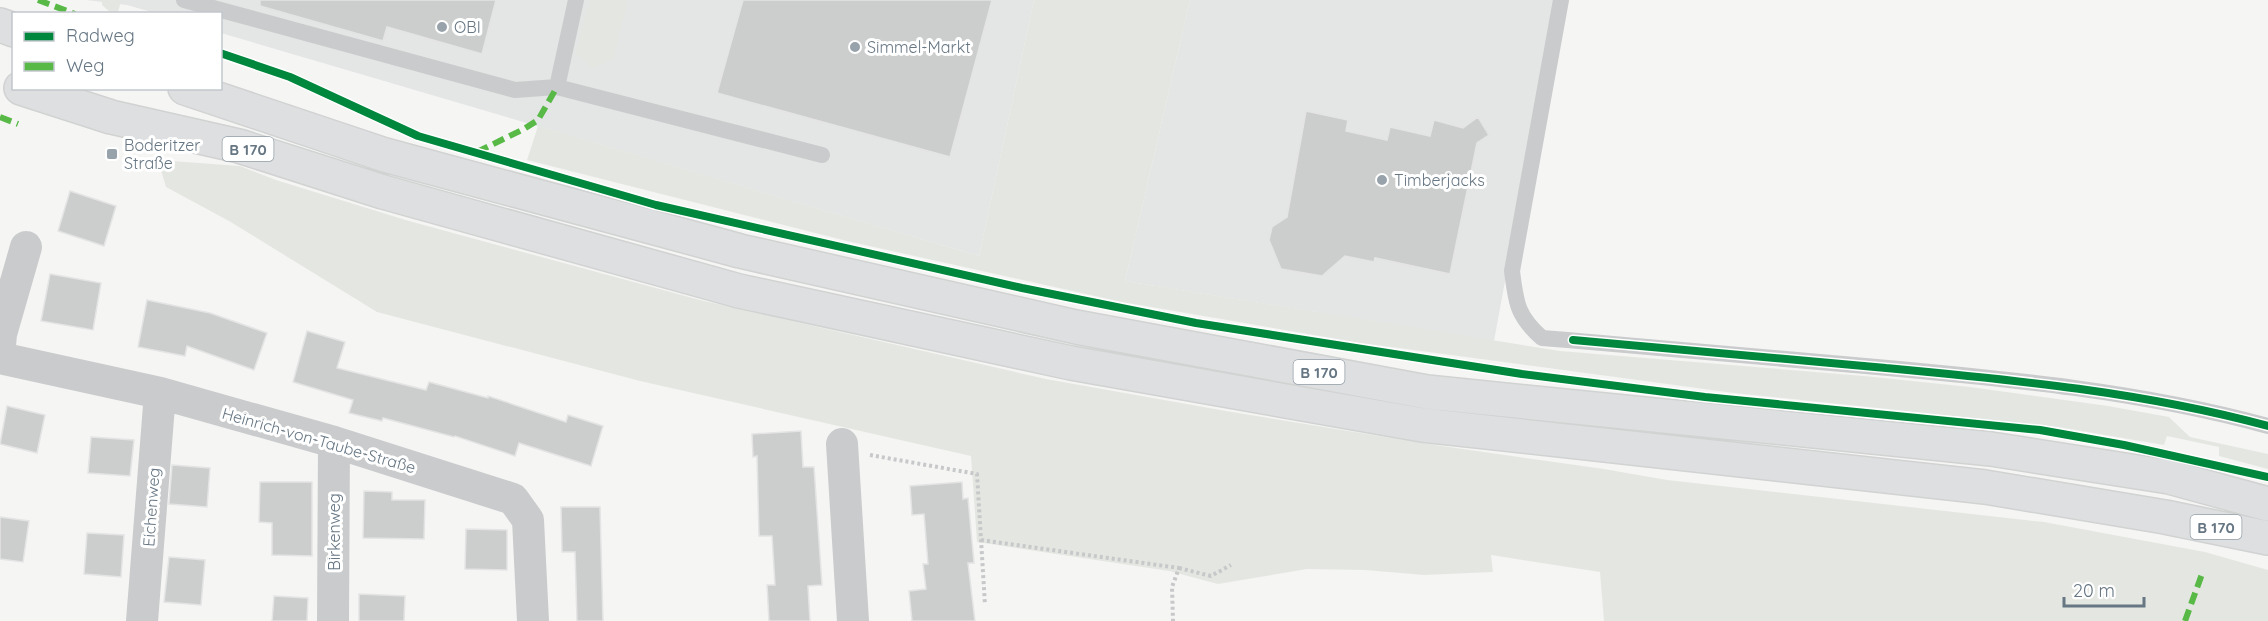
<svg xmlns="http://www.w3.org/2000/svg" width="2268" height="621" font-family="Quicksand,sans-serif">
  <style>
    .built { fill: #e4e5e5 }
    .green { fill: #e4e7e1 }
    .building { fill: #cccece; stroke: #e4e4e4; stroke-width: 1.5 }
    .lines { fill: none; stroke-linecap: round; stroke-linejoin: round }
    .primary-casing { stroke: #d1d2d2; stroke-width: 36 }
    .path { stroke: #c7c8c9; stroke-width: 4; stroke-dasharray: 3 3; stroke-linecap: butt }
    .lane { stroke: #cacbcc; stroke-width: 16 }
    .street { stroke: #cacbcc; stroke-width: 32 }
    .primary { stroke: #dedfe0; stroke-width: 33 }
    .quiet { stroke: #58b947; stroke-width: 6; stroke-dasharray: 12 6; stroke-linecap: butt }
    .cycleway-casing { stroke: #fff; stroke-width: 11 }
    .cycleway { stroke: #00873e; stroke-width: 8 }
    .poi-dot { fill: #98a2ab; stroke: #fff; stroke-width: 2 }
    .labels { text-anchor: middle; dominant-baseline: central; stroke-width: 6; stroke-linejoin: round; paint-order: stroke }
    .shield { fill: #fff; stroke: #949fa8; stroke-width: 1.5 }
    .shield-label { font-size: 15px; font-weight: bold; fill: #667683 }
    .poi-label { font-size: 16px; fill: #667683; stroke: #fff; text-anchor: start }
    .street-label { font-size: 16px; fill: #667683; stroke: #fff }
  </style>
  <rect width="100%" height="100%" fill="#f5f5f4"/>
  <!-- built -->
  <path class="built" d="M86 0H1034L979 256 221 33 220 14 155 13 127 5Z
    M1190 0H1557L1494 341 1125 281Z"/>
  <!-- green -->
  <path class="green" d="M102 0H121L118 13H111L102 5Z
    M590 0H628L613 59 593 68 575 54Z
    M1034 0H1190L1125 281 1560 351 1864 376 1970 387 2108 406 2169 417 2190 437 2268 454V469L2219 456V447L2167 436 2164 445 2058 427 1734 393 1361 343 1122 302 847 241 527 160 538 126 979 256Z
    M158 160 240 166 276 180 409 221 700 300 1046 379 1226 411 1435 445 1604 469 1667 480 2044 522 2205 552 2268 570V621H1604L1600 572 1491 555 1493 572 1424 575 1365 570 1307 569 1218 584 1169 571 977 542 971 456 640 381 377 312 229 221 166 187Z"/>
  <!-- building -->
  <path class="building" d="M260 0H496L482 54 387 27 383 41 260 6Z
    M743 0H992L950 157 717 93Z
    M1306 111 1348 120 1346 131 1387 140 1390 127 1430 136 1434 120 1463 128 1478 117 1489 135 1477 143 1450 274 1375 258 1374 262 1345 256 1322 276 1281 269 1269 240 1272 227 1287 217Z
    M70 191 116 206 104 246 58 231Z
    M50 274 101 283 93 330 41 321Z
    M147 300 210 313 267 333 254 370 187 346 185 356 138 347Z
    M307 331 345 342 337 368 426 390 429 382 488 398V396L566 422 568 415 603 426 591 466 519 443 515 456 455 436 454 437 383 418 382 421 349 413 353 400 293 382Z
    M7 406 45 415 37 453 0 444Z
    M801 431 803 467H814L822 585 808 586 810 621H769L767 585H775L772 536H759L757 456 753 457 752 434Z
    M91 437 134 440 130 476 88 473Z
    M172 465 210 468 207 507 169 504Z
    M260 482H312V556L272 555V523L259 522Z
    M962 482 963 499 968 498 974 563H968L975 621H912L909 591 926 589 923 564H928L924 514 912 515 910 486Z
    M364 491 392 492V500H425L424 539 363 538Z
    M561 507H600L603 621H577L575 552H562Z
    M0 517 29 521 23 562 0 559Z
    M466 529 507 530V570L465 569Z
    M87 533 124 535 121 577 84 574Z
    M169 557 205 560 201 605 164 602Z
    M359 594 405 596 404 621H359Z
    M274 596 308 598 307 621H272Z"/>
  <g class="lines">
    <!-- primary casing -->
    <g class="primary-casing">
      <path id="primary" d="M0 25 14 30
        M21 88 111 117 239 146 383 192 739 291 1071 363 1422 425 1985 487 2165 517 2268 538
        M185 88 385 155 740 251 1076 327 1427 392 1991 449 2169 477 2268 504"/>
    </g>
    <!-- path -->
    <path class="path" d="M870 455 977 474 985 605
      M981 540 1179 568 1172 587 1173 621
      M1179 568 1211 576 1231 565"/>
    <!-- lane -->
    <path class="lane" d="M184 0 515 90 557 87 822 155
      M1561 0 1512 271C1516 303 1517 316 1542 338 1654 347 1766 357 1877 367 2009 379 2140 391 2268 426
      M557 87 576 0"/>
    <!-- street -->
    <path class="street" d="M0 346 1 334 26 247
      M0 358 160 393 334 442 513 499 528 520 533 621
      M842 444 853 621
      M142 621 160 393
      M333 621 334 442"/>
    <!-- primary -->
    <use href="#primary" class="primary"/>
    <!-- quiet -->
    <path class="quiet" d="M38 0 75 14
      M0 117 18 124
      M477 152 524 129 538 120 557 87
      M2185 621 2202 574"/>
    <!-- cycleway casing -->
    <g class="cycleway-casing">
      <path id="cycleway" d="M220 53 290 77 418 136 656 205 1022 288 1196 323 1522 374 1705 397 2040 430 2124 445 2268 477
        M1573 340C1678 350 1782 359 1886 368 2015 380 2143 392 2268 426"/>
    </g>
    <!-- cycleway -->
    <use href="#cycleway" class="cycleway"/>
  </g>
  <!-- markers -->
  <g class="poi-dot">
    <circle cx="442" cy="27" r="6"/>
    <circle cx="855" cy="47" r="6"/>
    <rect x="106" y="148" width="12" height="12" rx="3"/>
    <circle cx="1382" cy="180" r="6"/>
  </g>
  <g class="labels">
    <!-- shield labels -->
    <g class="shield">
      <rect x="222.5" y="137" width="51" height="24" rx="4.5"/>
      <rect x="1293.5" y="360" width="51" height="24" rx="4.5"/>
      <rect x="2190.5" y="515" width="51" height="24" rx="4.5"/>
    </g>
    <g class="shield-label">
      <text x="248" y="149">B 170</text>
      <text x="1319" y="372">B 170</text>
      <text x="2216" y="527">B 170</text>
    </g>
    <!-- poi labels -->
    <g class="poi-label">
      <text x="454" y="27">OBI</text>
      <text x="867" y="47">Simmel-Markt</text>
      <text x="124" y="145">Boderitzer<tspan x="124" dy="18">Straße</tspan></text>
      <text x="1394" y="180">Timberjacks</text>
    </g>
    <!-- street labels -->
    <g class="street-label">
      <text transform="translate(319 440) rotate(16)">Heinrich-von-Taube-Straße</text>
      <text transform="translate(151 507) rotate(-86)">Eichenweg</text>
      <text transform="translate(334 532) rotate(-90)">Birkenweg</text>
    </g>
  </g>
  <!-- legend -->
  <rect x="12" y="12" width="210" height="78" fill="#ffffff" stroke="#c2c8cd" stroke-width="1.5"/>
  <rect x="24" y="32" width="30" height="9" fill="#00873e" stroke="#c2c8cd" stroke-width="1.5"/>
  <text x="66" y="42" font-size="18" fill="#667683">Radweg</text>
  <rect x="24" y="62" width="30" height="9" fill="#58b947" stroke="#c2c8cd" stroke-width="1.5"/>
  <text x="66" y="72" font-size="18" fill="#667683">Weg</text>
  <!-- scale -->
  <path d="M2064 597v9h80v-9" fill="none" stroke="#667683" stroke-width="3"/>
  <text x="2073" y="597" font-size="18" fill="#667683" stroke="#ffffff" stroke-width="4.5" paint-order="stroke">20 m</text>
</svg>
